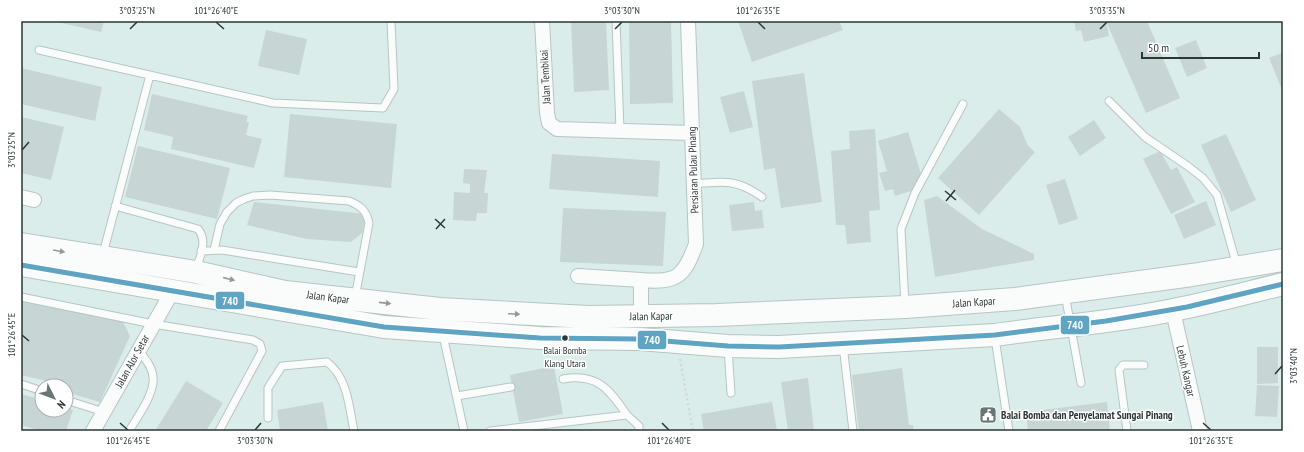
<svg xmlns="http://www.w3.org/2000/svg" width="1304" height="452" font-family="'PT Sans Narrow',sans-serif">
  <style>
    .building { fill: #c7d5d4 }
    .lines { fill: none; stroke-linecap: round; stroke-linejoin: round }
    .lane-casing { stroke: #b6c5c3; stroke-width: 9 }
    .street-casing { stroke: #b6c5c3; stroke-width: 16 }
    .highway-casing { stroke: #b6c5c3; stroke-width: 24 }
    .path { stroke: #d2d7d7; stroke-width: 2.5; stroke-dasharray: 2 3; stroke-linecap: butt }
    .lane { stroke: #fafcfc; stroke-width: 7 }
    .street { stroke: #fafcfc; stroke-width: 14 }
    .highway { stroke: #fafcfc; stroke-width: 22 }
    .bus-1-casing { stroke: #fff; stroke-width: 8 }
    .bus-1 { stroke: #5fa5c3; stroke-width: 5 }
    .oneway { fill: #929a99 }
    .ticks { fill: none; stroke: #2a3736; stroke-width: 1.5 }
    .bus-dot { fill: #2a3736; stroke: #fff; stroke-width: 1.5 }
    .labels { text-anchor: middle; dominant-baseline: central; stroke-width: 3; stroke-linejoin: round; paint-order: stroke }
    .bus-label { font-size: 10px; fill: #2a3736; stroke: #fff }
    .street-label { font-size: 11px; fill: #2a3736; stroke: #fff }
    .poi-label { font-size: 11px; font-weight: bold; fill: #2a3736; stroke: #fff; text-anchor: start }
    .line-badge { stroke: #fff; stroke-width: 1.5 }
    .badge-label { font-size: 11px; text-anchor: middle; font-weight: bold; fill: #fff }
    .neatline { fill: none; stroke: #2a3736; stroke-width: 1.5 }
    .ticks-label { font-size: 10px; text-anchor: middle; fill: #2a3736 }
  </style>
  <rect width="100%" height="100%" fill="#dbedeb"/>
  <!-- building -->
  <path class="building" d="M53 21H104L101 32Z
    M571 21H606L609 90 574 92Z
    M629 21H671L673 103 630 104Z
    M738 21H839L843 30 752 62Z
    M1074 21H1106L1109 36 1084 42 1081 30 1076 31Z
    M1106 21H1147L1180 98 1146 113Z
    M266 30 307 39 299 75 258 66Z
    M1196 40 1207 68 1187 77 1175 48Z
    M1282 53 1283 55V92L1269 58Z
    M21 68 102 87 95 121 21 104Z
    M804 73 822 202 781 208 775 168 764 170 752 81Z
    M744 91 753 127 730 133 720 97Z
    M152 94 248 116 246 122H249L246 135 262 139 254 168 171 149 173 137 144 130Z
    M999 109 1020 127 1028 146 1035 152 979 215 938 178Z
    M290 114 397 124 391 188 284 177Z
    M21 117 64 127 51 180 21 173Z
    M1094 120 1106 138 1080 156 1068 137Z
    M875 129 880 210 869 211 871 242 847 244 845 225H836L831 151 850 149 849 131Z
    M908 132 921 174 914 190 895 196 893 189 885 191 879 173 887 171 878 141Z
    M1226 134 1256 200 1231 212 1201 145Z
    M138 146 230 168 217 219 125 197Z
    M1160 151 1171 170 1177 167 1195 202 1171 214 1143 159Z
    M552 154 660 161 658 197 549 189Z
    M464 169 487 170 484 193H488L487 213H477L476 221 453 220 454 192 470 193V184L463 183Z
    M1065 179 1078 219 1059 225 1046 185Z
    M937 196 982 229 1034 254V260L935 277 924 200Z
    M1206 201 1216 225 1184 239 1174 215Z
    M254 202 365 214 363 232 351 242 307 239 247 225Z
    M754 202 755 211 762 210 764 228 732 231 729 205Z
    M563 208 666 212 663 266 560 262Z
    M21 299 123 322 130 336 100 402 66 392V386H50L51 382 21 375Z
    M1257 347H1278V383L1257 384Z
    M554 366 563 414 519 422 510 375Z
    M902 368 909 425H913L914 431H859L852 375Z
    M808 378 814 431H788L781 382Z
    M186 381 223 403 206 431H155Z
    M1257 385 1279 386 1277 417 1255 416Z
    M21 394 42 400V410H66V408L73 410 66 431H41L21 425Z
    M323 402 328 431H280L277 410Z
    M772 402 777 431H704L701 414Z
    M1107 402 1110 431H1028L1026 412Z"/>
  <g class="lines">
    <!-- lane casing -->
    <g class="lane-casing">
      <path id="lane" d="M616 21 620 130
        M39 50 273 103 383 108 394 89 391 21
        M1109 101 1145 137 1189 167 1203 178 1217 195 1237 266
        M693 184C723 181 737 179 762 197
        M115 206 198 229C208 241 200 256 196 270
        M214 250 220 224 227 212 236 203 244 199 253 196 270 195 349 201C361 206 366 210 369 223L355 298
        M201 251 222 250 359 272
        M103 254 150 75
        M1065 294 1081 383
        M21 297 153 324 253 340 260 344 262 351 219 431
        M905 305 901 229 915 193 963 104
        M443 335 464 431
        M995 338 1009 431
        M843 345 853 431
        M728 348 731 393
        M563 379C597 373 609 389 627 415
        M21 384 42 391
        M457 396 511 387
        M66 400 104 412
        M268 418V388L282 366 327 362C348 378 349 407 354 431
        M129 431C137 418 155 393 153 378 153 367 144 358 139 350
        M490 431 627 415 639 426V431
        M1127 431 1119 370 1123 365H1144"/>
    </g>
    <!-- street casing -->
    <g class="street-casing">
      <path id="street" d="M542 21 547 113 549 123 557 129 692 133
        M21 197 34 200
        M578 276 641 280V317
        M641 280C677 283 684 277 696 244L688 21
        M1173 311 1200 431
        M93 431 172 292"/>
    </g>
    <!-- highway casing -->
    <g class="highway-casing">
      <path id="highway" d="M21 244 196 272 285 292 440 309 588 317 717 315 905 307 1015 299 1192 275 1283 260
        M21 265 384 327 540 338 639 339 728 346 779 347 995 335C1054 326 1114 323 1173 310 1210 303 1246 293 1283 284"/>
    </g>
    <!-- path -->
    <path class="path" d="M680 359 693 431"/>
    <!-- lane -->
    <use href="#lane" class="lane"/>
    <!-- street -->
    <use href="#street" class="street"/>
    <!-- highway -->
    <use href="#highway" class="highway"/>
    <!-- bus-1 casing -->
    <g class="bus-1-casing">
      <path id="bus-1" d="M21 265 384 327 540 338 639 339 728 346 779 347 995 335 1106 321 1187 307 1283 284"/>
    </g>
    <!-- bus-1 -->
    <use href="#bus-1" class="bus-1"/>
  </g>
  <!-- one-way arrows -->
  <defs><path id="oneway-solid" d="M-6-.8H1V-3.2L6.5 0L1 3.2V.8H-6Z"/></defs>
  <g class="oneway">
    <use href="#oneway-solid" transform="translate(59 251) rotate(10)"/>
    <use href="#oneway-solid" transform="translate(229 279) rotate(13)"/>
    <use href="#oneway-solid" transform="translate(385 303) rotate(6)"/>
    <use href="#oneway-solid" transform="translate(514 314) rotate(3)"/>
  </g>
  <!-- ticks -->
  <path class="ticks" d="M216 22 224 29M758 22 765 29M130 29 137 22M615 29 622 22M1100 29 1107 22M22 150 29 142M945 191 956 200M946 201 955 190M435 219 445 228M436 229 445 219M22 335 29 341M1275 374 1282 366M120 423 128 430M662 423 669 430M1203 423 1211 430M255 430 261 423"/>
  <!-- icons -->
  <defs>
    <g id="civic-square" transform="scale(0.9)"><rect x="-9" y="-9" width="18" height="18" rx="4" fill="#687775" stroke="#fff"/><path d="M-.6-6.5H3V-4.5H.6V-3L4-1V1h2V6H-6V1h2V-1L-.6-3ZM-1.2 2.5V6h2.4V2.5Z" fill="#fff"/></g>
  </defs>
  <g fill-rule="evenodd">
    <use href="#civic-square" x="988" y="415"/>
  </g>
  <!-- markers -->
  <circle class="bus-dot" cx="565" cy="338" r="3.5"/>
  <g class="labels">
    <!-- bus labels -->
    <g class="bus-label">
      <text x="565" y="350">Balai Bomba<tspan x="565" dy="13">Klang Utara</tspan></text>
    </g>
    <!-- street labels -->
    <g class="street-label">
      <text transform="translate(545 77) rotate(-93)">Jalan Tembikai</text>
      <text transform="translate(693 170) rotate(-92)">Persiaran Pulau Pinang</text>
      <text transform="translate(328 297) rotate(7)">Jalan Kapar</text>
      <text transform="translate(974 302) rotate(-4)">Jalan Kapar</text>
      <text transform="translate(651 316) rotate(-1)">Jalan Kapar</text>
      <text transform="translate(132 361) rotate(-61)">Jalan Alor Setar</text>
      <text transform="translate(1186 371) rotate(77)">Lebuh Kangar</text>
    </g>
    <!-- poi labels -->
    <g class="poi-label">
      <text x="1001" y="415">Balai Bomba dan Penyelamat Sungai Pinang</text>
    </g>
  </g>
  <g class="line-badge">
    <rect x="215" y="291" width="30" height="19" rx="4" fill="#5fa5c3"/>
    <rect x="1060" y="315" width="30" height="20" rx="4" fill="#5fa5c3"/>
    <rect x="637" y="330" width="30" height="20" rx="4" fill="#5fa5c3"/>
  </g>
  <g class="badge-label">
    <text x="230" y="305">740</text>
    <text x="1075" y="329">740</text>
    <text x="652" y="344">740</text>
  </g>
  <!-- border -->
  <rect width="1304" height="452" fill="none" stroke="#ffffff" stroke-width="44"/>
  <!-- north arrow -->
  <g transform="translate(54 398) rotate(132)"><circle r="19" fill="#ffffff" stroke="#aaafaf"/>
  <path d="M0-3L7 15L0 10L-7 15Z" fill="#687775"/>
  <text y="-6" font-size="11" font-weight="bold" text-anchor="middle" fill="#2a3736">N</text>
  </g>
  <!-- scale -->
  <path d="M1142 52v6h117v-6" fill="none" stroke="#2a3736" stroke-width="2"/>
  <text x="1148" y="52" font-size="12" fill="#2a3736" stroke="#ffffff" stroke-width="3" paint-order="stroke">50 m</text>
  <rect x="22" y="22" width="1260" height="408" class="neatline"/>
  <g class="ticks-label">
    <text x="137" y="14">3°03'25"N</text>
    <text x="216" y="14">101°26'40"E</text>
    <text x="622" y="14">3°03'30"N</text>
    <text x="758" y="14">101°26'35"E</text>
    <text x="1107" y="14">3°03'35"N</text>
    <text transform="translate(11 150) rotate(-90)" y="4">3°03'25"N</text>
    <text transform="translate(11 335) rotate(-90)" y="4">101°26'45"E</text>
    <text transform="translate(1293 366) rotate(-90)" y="4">3°03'40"N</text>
    <text x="128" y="444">101°26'45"E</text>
    <text x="255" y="444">3°03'30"N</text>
    <text x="669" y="444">101°26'40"E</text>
    <text x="1211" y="444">101°26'35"E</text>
  </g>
</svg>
